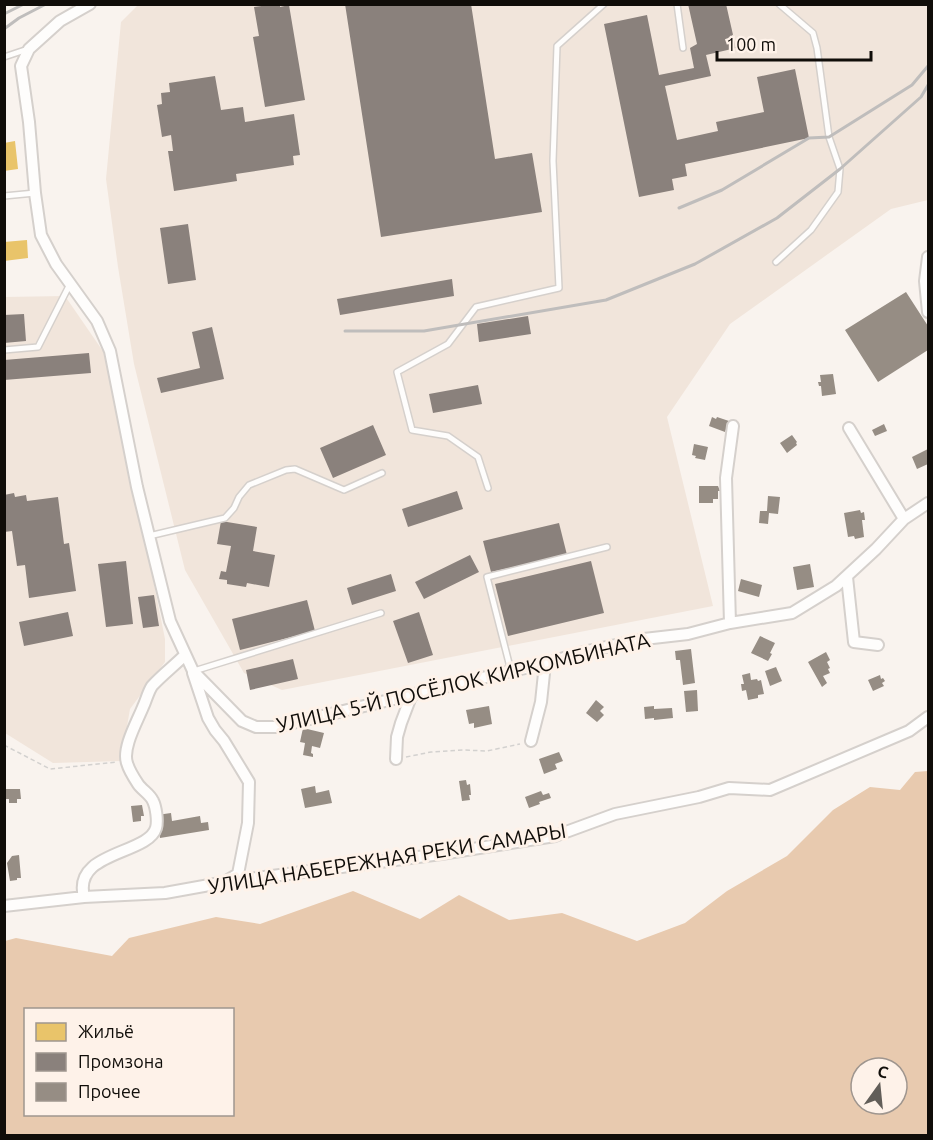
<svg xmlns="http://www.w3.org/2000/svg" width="933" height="1140" font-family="Ubuntu,sans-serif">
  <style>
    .built { fill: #f1e5db }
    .water { fill: #e8caaf; fill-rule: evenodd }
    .homes { fill: #e9c46a }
    .industry { fill: #8a817c }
    .building { fill: #968d84 }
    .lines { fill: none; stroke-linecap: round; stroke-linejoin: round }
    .lane-casing { stroke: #d5d0cc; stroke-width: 8 }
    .street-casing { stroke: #d5d0cc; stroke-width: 14 }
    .path { stroke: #d3d1cf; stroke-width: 1.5; stroke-dasharray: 4.5 3; stroke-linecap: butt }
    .lane { stroke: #fefdfc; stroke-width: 5 }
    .street { stroke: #fefdfc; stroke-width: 10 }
    .rail { stroke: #bfbdbc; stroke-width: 3 }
    .labels { text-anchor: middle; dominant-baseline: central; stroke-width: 6; stroke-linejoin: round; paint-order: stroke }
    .street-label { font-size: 21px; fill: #100d09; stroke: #fef2e9 }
  </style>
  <rect width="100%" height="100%" fill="#f9f3ee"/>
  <!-- built -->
  <path class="built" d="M139 4 928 5V200L891 209 730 324 667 417 713 606 282 690 244 673 185 570 134 364 118 267 106 179 121 22Z
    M65 296 109 360 165 639V662L130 709 121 761 53 763 5 733 4 297Z"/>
  <!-- water -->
  <path class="water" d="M928 771V1135H5V941L16 938 112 956 129 938 216 917 260 924 353 891 420 919 459 895 509 920 562 913 637 941 685 923 727 891 787 856 833 810 870 787 900 790 915 772ZM26 1010H232V1114H26ZM861 1068H897V1104H861Z"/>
  <!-- homes -->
  <path class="homes" d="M15 141 18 169 4 171V143Z
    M27 240 28 258 4 261V242Z"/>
  <!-- industry -->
  <path class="industry" d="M345 4H471L495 159 532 153 542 212 381 237Z
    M688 4H726L736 48 706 55 711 76 665 86 677 140 718 131 716 122 764 112 757 77 795 69 809 138 685 164 687 176 672 179 674 190 639 197 604 24 647 15 659 75 694 68 690 48 697 44Z
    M269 5H280V7L289 5 305 100 265 107 253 37 259 36 254 7Z
    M215 76 221 110 243 107 245 122 294 114 300 155 293 156 294 165 236 174 237 181 174 191 168 151H173L171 135 162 137 157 105 162 104 161 93 170 92 169 83Z
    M188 224 196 280 168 284 160 228Z
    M452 279 454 296 340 315 337 299Z
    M24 314 26 341 4 343V315Z
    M528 316 531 334 479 342 477 324Z
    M212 327 224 379 161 393 157 378 200 368 192 332Z
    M89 353 91 373 4 380V360Z
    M478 385 482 404 433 413 429 394Z
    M373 425 386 455 333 478 320 448Z
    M457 491 463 509 408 527 402 509Z
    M14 493 15 497 26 495 27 501 58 497 64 544 69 543 76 591 29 598 25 565 17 566 12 531 4 532V495Z
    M221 521 257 527 253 551 275 555 269 587 247 583 246 587 227 584V580L219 579 221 571 226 572 231 546 217 544Z
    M559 523 567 555 491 572 483 541Z
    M470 555 479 572 424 599 415 582Z
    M126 561 133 624 106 627 98 564Z
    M591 561 604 613 508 636 495 584Z
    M391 574 396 591 352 605 347 588Z
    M154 595 159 626 143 628 138 597Z
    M307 600 315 631 240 650 232 619Z
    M68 612 73 636 24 646 19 622Z
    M419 612 433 655 408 663 393 621Z
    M293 659 298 679 250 690 246 670Z"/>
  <!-- building -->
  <path class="building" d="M906 292 928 326V350L878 382 845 330Z
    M833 374 836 394 822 396 821 386H819L818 382H821L820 375Z
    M712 417 716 419 717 417 729 421 725 432 709 426Z
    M884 424 887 431 875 436 872 430Z
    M792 435 797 442 796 443 797 445 787 453 780 443Z
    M694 444 708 447 705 460 695 458 696 456 692 455Z
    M928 449V464L917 469 912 457Z
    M699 486H718L720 491H718V499H713V503H699Z
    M768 496 780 497 778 514 769 513 768 524 759 523 760 511H767Z
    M860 510 861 513 864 512 865 520H862L864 537 855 539 854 536 848 537 844 513Z
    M810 564 814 587 797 590 793 567Z
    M741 579 762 585 759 597 738 591Z
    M760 636 775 643 770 653 772 654 768 661 751 653Z
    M691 649 695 683 683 685 680 660H676L675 651Z
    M826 652 830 660 827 662 830 668 828 669 830 673 823 676 827 683 822 687 808 662Z
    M776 667 782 681 770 686 765 671Z
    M750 673 751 680 757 679 758 681 761 680 764 694 758 695V698L748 700 746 690 742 691 741 684H744L742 675Z
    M880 675 881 679 883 678 885 681 882 683 884 686 873 691 868 680Z
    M697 690 698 711 686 712 684 691Z
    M596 700 604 707 600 711 604 715 597 722 586 713Z
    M489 706 492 724 474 728V723L469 724 466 710Z
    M654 706V709L672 708 673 718 654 720V718L645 719 644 707Z
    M303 728 324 733 320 748 312 746 311 753 313 754V757L303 755 305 743 300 742Z
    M559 752 563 761 555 764 557 769 544 774 539 759Z
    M466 780 467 785 470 784 471 795H469L470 800 462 801 459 781Z
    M315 786 316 793 329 790 332 803 305 808 301 789Z
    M4 789H20L21 799H17V803H9V799H4Z
    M541 791 543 795 549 793 551 798 539 802 540 804 529 808 525 797Z
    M142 805 144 816H141V821L133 822 131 806Z
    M171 813 172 821 200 816 201 823 208 822 209 830 160 838 157 815Z
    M19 855 21 878H17V880L10 881 7 863 12 856Z"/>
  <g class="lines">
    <!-- lane casing -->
    <g class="lane-casing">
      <path id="lane" d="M677 4 683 48
        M4 57 28 49
        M4 196 35 193
        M776 262 811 230 838 192 840 169 829 137 817 48 813 33 779 4
        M4 350 38 347 70 284
        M488 488 478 457 448 436 412 430 397 372 448 344 476 307 559 288 553 161 557 46 604 4
        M149 536 225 518 234 508 239 497 249 485 286 470 295 469 344 490 382 473
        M194 671 381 613
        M511 671 487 577 607 547"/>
    </g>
    <!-- street casing -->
    <g class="street-casing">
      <path id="street" d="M90 4 60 21 29 49 21 66 29 122 35 193 41 235 56 264 97 321 110 351 137 487 170 621 193 671 242 721 256 727H276L511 671 545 664 583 652 644 639 688 634 730 623 792 613 836 586 876 549 904 519 928 503
        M928 257 925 281 928 312
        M849 428 904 519
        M847 577 854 642 878 645
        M730 623 726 478 733 426
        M193 673 208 718 215 730 224 741 249 782 248 823 238 874 228 880
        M531 741 541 702 545 664
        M396 759 397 737 401 723 412 694
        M84 897C72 851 148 855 156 828 158 821 156 807 153 801 150 794 142 790 138 784 134 778 129 770 127 763 122 748 137 722 143 707 146 701 148 692 152 686 162 675 175 665 185 655
        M4 906 84 897 165 893 226 882 441 854 555 836 615 814 699 797 729 788 770 790 909 731 928 717"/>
    </g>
    <!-- path -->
    <path class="path" d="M4 745 50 769 117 762
      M406 757 431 752 464 750 487 751 520 744"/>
    <!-- lane -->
    <use href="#lane" class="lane"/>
    <!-- street -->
    <use href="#street" class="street"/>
    <!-- rail -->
    <path class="rail" d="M4 14 24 4
      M4 29 19 18 46 4
      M679 208 722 190 809 138 829 137 912 85 928 66
      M345 331H424L606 300 695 264 777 218 840 169 921 97 928 85"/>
  </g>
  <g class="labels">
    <!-- street labels -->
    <g class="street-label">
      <text transform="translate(463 682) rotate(-13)">УЛИЦА 5-Й ПОСЁЛОК КИРКОМБИНАТА</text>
      <text transform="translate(387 858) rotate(-9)">УЛИЦА НАБЕРЕЖНАЯ РЕКИ САМАРЫ</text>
    </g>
  </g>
  <!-- border -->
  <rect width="933" height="1140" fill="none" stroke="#100d09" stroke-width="12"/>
  <!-- legend -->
  <rect x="24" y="1008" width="210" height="108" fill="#fef2e9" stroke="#9f968f" stroke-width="1.5"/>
  <rect x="36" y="1023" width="30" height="18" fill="#e9c46a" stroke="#9f968f" stroke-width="1.5"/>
  <text x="78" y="1038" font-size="18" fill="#100d09">Жильё</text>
  <rect x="36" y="1053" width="30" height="18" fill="#8a817c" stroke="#9f968f" stroke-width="1.5"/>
  <text x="78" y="1068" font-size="18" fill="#100d09">Промзона</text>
  <rect x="36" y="1083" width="30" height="18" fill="#968d84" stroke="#9f968f" stroke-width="1.5"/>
  <text x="78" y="1098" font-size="18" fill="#100d09">Прочее</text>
  <!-- north arrow -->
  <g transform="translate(879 1086) rotate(15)"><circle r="28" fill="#fef2e9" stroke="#9f968f" stroke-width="1.5"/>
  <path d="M0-4.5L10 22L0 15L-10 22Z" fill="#625e59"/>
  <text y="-9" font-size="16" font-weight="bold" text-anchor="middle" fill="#100d09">С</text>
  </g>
  <!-- scale -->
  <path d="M717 51v9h154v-9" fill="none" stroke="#100d09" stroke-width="3"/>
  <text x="726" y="51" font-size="18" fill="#100d09" stroke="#fef2e9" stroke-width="4.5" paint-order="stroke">100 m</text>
</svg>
